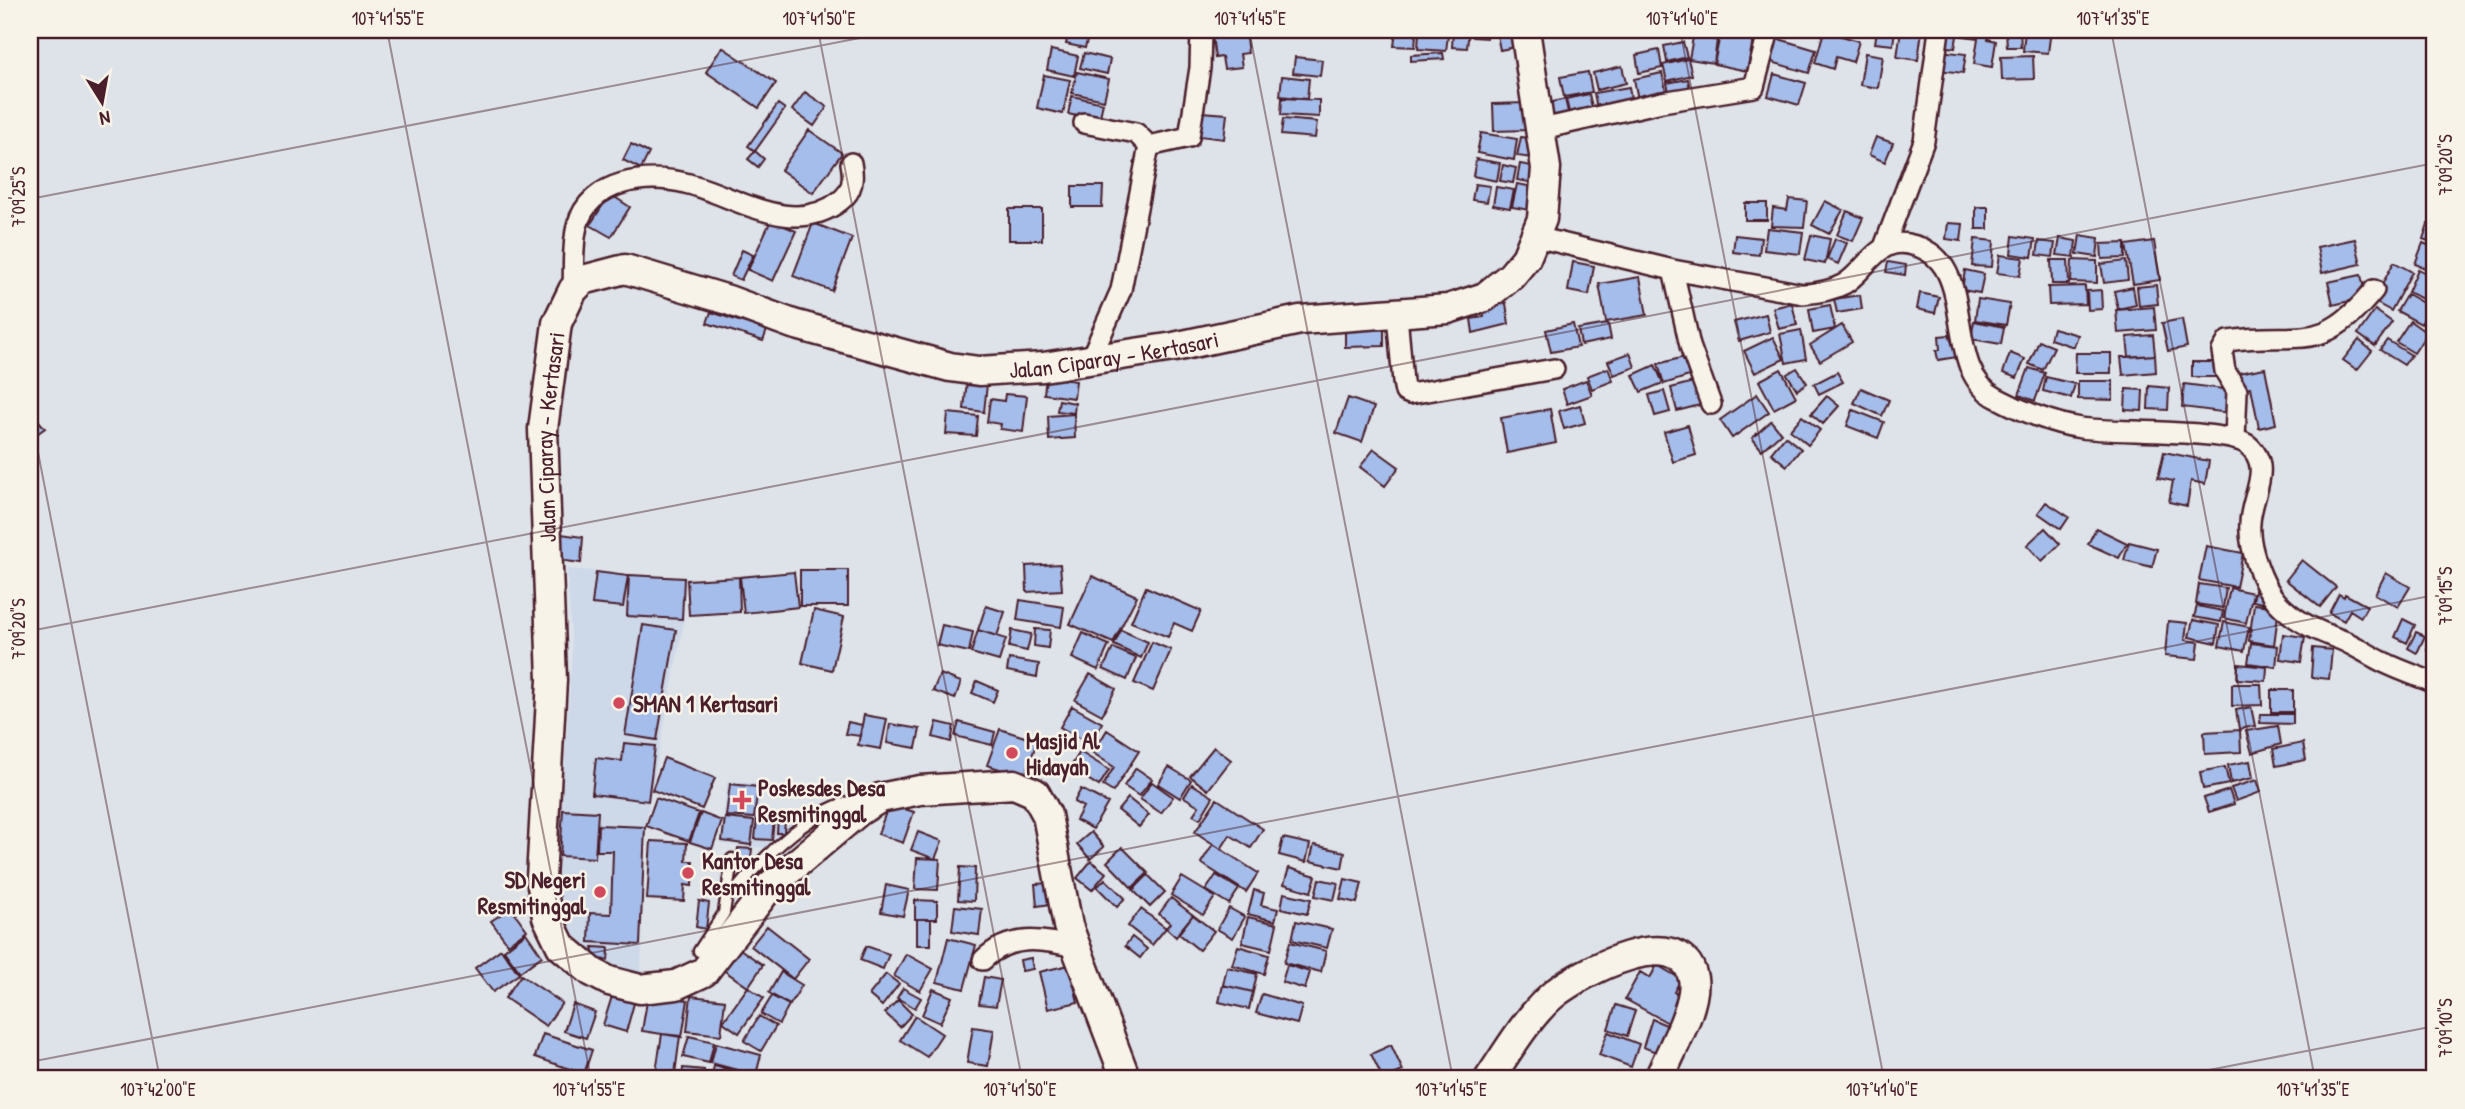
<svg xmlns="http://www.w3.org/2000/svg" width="2465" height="1109" font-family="'Patrick Hand',sans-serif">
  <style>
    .built { fill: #cdd8e9 }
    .building { fill: #a4bdea; stroke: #4a1f2b; stroke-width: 2 }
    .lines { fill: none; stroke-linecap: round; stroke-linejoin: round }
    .service-casing { stroke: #4a1f2b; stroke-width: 15 }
    .minor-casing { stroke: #4a1f2b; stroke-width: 24 }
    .secondary-casing { stroke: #4a1f2b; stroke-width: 33 }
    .service { stroke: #f7f3e8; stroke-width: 10 }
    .minor { stroke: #f7f3e8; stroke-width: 19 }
    .secondary { stroke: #f7f3e8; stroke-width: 28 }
    .ticks { fill: none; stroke: #4a1f2b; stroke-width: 2; stroke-opacity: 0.45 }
    .poi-dot { fill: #d1495b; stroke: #f7f3e8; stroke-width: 2.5 }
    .labels { text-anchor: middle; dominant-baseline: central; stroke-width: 5; stroke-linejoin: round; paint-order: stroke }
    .street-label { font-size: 23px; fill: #4a1f2b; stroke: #f7f3e8 }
    .poi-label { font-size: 23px; font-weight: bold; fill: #4a1f2b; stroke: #f7f3e8; text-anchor: start }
    .neatline { fill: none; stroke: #4a1f2b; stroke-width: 2.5 }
    .ticks-label { font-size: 18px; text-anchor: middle; fill: #4a1f2b }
  </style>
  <rect width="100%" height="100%" fill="#dee3e9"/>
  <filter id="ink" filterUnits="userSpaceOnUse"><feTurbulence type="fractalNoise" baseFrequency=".0143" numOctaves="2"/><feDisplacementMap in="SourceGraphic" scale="14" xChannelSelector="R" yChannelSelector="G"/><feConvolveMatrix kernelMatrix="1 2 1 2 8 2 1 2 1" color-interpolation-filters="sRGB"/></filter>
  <g filter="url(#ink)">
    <!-- built -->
    <path class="built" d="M567 569 686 578 683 627 645 825 641 976 613 970 569 939 556 899 572 652Z
      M727 781 761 784 758 816 795 817V824L764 848 721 844Z"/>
    <!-- building -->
    <path class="building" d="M1069 30H1090L1085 48 1066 44Z
      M1453 30H1469L1467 48 1452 47Z
      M1473 30H1488L1487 38 1473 37Z
      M1496 30H1518L1521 46 1500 50Z
      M1721 30 1754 35 1747 71 1714 64Z
      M1877 30H1895L1893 45 1875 43Z
      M1901 30 1922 31 1918 60 1897 57Z
      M1945 30H1958L1955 48 1942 46Z
      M1964 30H1989L1988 39 1996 41 1992 67 1974 64 1978 38 1963 36Z
      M2006 30H2020L2021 47H2007Z
      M2025 30H2051L2048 53 2023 51Z
      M1245 31 1248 53 1240 54 1242 67 1224 69 1222 57 1215 58 1212 35Z
      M1396 31 1416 33 1415 47 1394 46Z
      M1824 31 1859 41 1853 62 1836 57 1833 69 1815 63Z
      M1419 32 1448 35 1446 51 1418 49Z
      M1693 37 1717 40 1714 63 1689 59Z
      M1772 37 1816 50 1809 73 1765 60Z
      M1683 42 1687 57 1667 62 1664 46Z
      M722 47 776 83 759 108 706 72Z
      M1051 50 1078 56 1074 76 1047 70Z
      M1659 50 1662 68 1639 73 1636 55Z
      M1940 51 1966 54 1963 73 1937 70Z
      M1084 53 1110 59 1107 74 1080 68Z
      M1443 53 1444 59 1411 61V55Z
      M1865 53 1883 56 1878 88 1860 85Z
      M2033 56 2034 79 2002 80 2001 57Z
      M1295 57 1322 60 1320 76 1293 73Z
      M1688 59 1692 75 1667 81 1663 65Z
      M1622 66 1626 83 1597 90 1593 73Z
      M1077 72 1109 79 1104 100 1072 93Z
      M1588 72 1592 92 1564 97 1560 77Z
      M1662 73 1668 99 1639 105 1634 79Z
      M1774 74 1806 83 1799 105 1768 96Z
      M1044 75 1070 80 1063 114 1037 108Z
      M1282 76 1309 79 1307 99 1280 96Z
      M1688 79 1691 94 1670 98 1667 83Z
      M1629 87 1632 104 1597 110 1594 93Z
      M805 92 827 107 814 126 792 110Z
      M1589 94 1594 116 1571 121 1566 99Z
      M1072 96 1103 103 1099 121 1068 114Z
      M1282 98 1319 100V117L1281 115Z
      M1565 99 1570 121 1553 124 1549 103Z
      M1527 103 1528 130 1494 131 1493 104Z
      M778 104 785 109 755 151 748 146Z
      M1202 112 1227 114 1224 139 1199 136Z
      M1283 119 1317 122 1315 138 1281 135Z
      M809 130 842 153 813 193 781 170Z
      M1481 133 1517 139 1514 160 1477 153Z
      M1521 137 1535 139 1532 158 1517 156Z
      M1876 137 1893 143 1885 162 1869 155Z
      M631 144 649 153 641 169 623 160Z
      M755 151 764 159 758 167 748 159Z
      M1476 159 1500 163 1497 181 1473 176Z
      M1520 164 1538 167 1535 183 1517 180Z
      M1503 165 1516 168 1513 183 1500 181Z
      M1475 184 1490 186 1487 202 1472 200Z
      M1517 184 1534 187 1530 210 1512 207Z
      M1072 186H1103L1102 207H1072Z
      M1496 187 1514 190 1510 208 1493 205Z
      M610 194 630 207 611 237 590 225Z
      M1789 199 1807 201 1804 227 1771 226 1773 208 1787 210Z
      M1825 201 1843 210 1829 234 1812 225Z
      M1745 203H1767V220H1745Z
      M1976 207H1988V229H1976Z
      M1009 209H1042V240H1009Z
      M1847 211 1863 218 1853 241 1837 235Z
      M771 220 796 231 773 281 748 270Z
      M813 223 852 238 832 291 793 276Z
      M1948 223 1963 224 1961 241 1946 239Z
      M2428 224 2435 226V243L2423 239Z
      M1767 228 1803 232 1800 254 1764 250Z
      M1735 235 1761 238 1759 255 1733 252Z
      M1811 235 1830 239 1825 264 1805 260Z
      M2080 235 2099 238 2097 257 2077 254Z
      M2013 236 2035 239 2032 257 2011 254Z
      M2060 238 2076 241 2074 257 2057 255Z
      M1835 239 1847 243 1838 264 1827 259Z
      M1975 239 1994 241 1992 267 1972 266Z
      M2355 239 2361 264 2322 273 2317 247Z
      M2039 241 2055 243 2053 257 2037 255Z
      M2154 241 2160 280 2133 284 2126 245Z
      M2125 243V258L2102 259 2101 244Z
      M2423 243 2435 248V272L2415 264Z
      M742 250 753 255 741 280 731 276Z
      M2000 255 2023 258 2020 276 1997 273Z
      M2051 260H2068L2069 284H2052Z
      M2072 260 2097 261V283L2071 282Z
      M2126 261 2128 280 2104 283 2101 264Z
      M1573 262 1594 266 1589 295 1568 291Z
      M1888 262 1906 265 1905 275 1886 272Z
      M2394 262 2412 272 2391 311 2373 301Z
      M2418 269 2435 277 2431 287 2435 288 2433 304 2408 292Z
      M1965 270 1984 274 1980 293 1962 290Z
      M2361 275 2366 297 2333 305 2328 282Z
      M1640 277 1647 315 1606 322 1599 284Z
      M2156 285 2158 304 2139 306 2137 287Z
      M2085 286 2086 304 2049 305 2048 287Z
      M2133 287 2136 305 2118 309 2114 291Z
      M2101 290 2102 309 2088 310 2087 291Z
      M1920 293 1939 297 1935 313 1917 309Z
      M2407 294 2430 307 2421 324 2397 311Z
      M1860 295 1862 309 1837 313 1834 299Z
      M1978 299 2010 304 2006 325 1975 320Z
      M1506 303 1509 324 1473 333 1471 319 1484 317 1482 307Z
      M1792 303 1797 325 1779 329 1773 308Z
      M1830 305 1835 329 1813 333 1809 309Z
      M2154 307 2156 330 2118 333 2116 310Z
      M2433 307 2435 308V331L2423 324Z
      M2375 310 2392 322 2375 346 2358 334Z
      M711 312 767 330 763 341 707 323Z
      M1766 314 1770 332 1739 341 1734 322Z
      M2182 319 2187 347 2168 351 2162 323Z
      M1974 321 2004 327 2001 344 1971 339Z
      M2410 321 2427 333 2414 353 2396 342Z
      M1573 324 1578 347 1551 352 1546 330Z
      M1608 324 1611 339 1581 345 1578 329Z
      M1842 325 1852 342 1820 361 1810 345Z
      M2053 328 2078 335 2074 347 2050 339Z
      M1384 329V346L1345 347V331Z
      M1801 330 1806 359 1786 363 1780 334Z
      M1949 335 1957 357 1938 360 1936 350H1940L1939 336Z
      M2153 335 2155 355 2129 357 2127 337Z
      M1773 337 1784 359 1755 373 1744 351Z
      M2359 340 2372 351 2357 370 2343 360Z
      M2387 340 2411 355 2404 365 2380 350Z
      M2039 341 2054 347 2043 370 2029 364Z
      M1630 353 1635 367 1614 375 1608 361Z
      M2010 353 2025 359 2017 378 2003 373Z
      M2076 353H2111V373H2075Z
      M2155 355 2156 372 2123 375 2121 357Z
      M1684 357 1689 376 1664 384 1658 364Z
      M2192 362H2222V377H2192Z
      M1655 365 1663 383 1641 392 1633 375Z
      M1608 368 1613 381 1592 389 1587 376Z
      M1797 368 1807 383 1797 390 1787 374Z
      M2029 368 2045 373 2035 401 2019 395Z
      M2265 368 2276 424 2259 428 2251 387 2241 389 2238 373Z
      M1781 369 1796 397 1774 409 1759 381Z
      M1837 372 1843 382 1819 394 1814 384Z
      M1046 377 1076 381 1074 398 1044 394Z
      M2046 377 2075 384 2071 398 2043 391Z
      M1586 380 1592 395 1567 404 1562 389Z
      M967 381 987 384 984 412 964 409Z
      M2078 381H2113V400L2078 399Z
      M1693 382 1700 405 1677 411 1671 388Z
      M2184 384 2232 390 2229 413 2182 407Z
      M2149 386 2169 388 2168 410 2148 409Z
      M1861 388 1889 400 1882 416 1854 403Z
      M2126 389 2143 390 2142 411 2125 410Z
      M1664 391 1670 412 1655 416 1649 395Z
      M1005 394 1027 396 1023 432 1000 429 1001 424 987 422 990 399 1004 401Z
      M1757 394 1769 412 1732 438 1720 420Z
      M1827 396 1839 406 1823 424 1811 414Z
      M1348 398 1374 407 1362 442 1336 433Z
      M1059 400 1075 403 1074 413 1057 411Z
      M1580 405 1585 423 1564 429 1559 411Z
      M1550 409 1556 443 1507 453 1501 418Z
      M1853 410 1884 422 1878 438 1847 426Z
      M948 413 978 416 976 436 946 434Z
      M1074 414 1075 438 1049 440 1048 416Z
      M1802 416 1820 430 1808 445 1790 430Z
      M38 420 45 428 37 434 31 427Z
      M1771 421 1781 433 1762 450 1752 438Z
      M1688 425 1696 455 1673 462 1664 432Z
      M1785 436 1801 449 1787 466 1771 453Z
      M1374 449 1399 467 1385 486 1360 467Z
      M2164 452 2209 461 2205 484 2191 481 2187 506 2169 502 2173 481 2158 478Z
      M2046 502 2069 517 2061 529 2038 513Z
      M2045 528 2060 544 2042 561 2027 545Z
      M2096 528 2127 543 2119 558 2088 544Z
      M561 534 583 537 581 563 558 560Z
      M2129 542 2157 549 2152 567 2124 560Z
      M2206 546 2243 553 2236 587 2199 580Z
      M2302 560 2336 587 2320 607 2286 580Z
      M1060 564 1062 590 1027 592 1026 566Z
      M800 570H848V606H800Z
      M596 572 628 576 623 607 592 604Z
      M794 572 798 607 744 613 740 577Z
      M2386 573 2410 587 2398 607 2375 594Z
      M629 575 684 578 682 619 627 616Z
      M1092 576 1137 596 1113 643 1070 624Z
      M739 577 740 612 689 615 687 580Z
      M2257 579 2272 605 2253 601Z
      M2199 584 2226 588 2223 608 2196 604Z
      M1146 587 1201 611 1192 631 1174 623 1168 637 1131 622Z
      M2230 588 2253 593 2246 623 2224 618Z
      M2339 594 2344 597 2345 594 2367 606 2361 617 2350 610 2344 621 2329 613Z
      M1020 600 1064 607 1061 627 1017 620Z
      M2254 604 2279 607 2274 645 2249 641Z
      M986 606 1005 612 997 636 978 630Z
      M2197 606 2223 611 2221 622 2194 617Z
      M814 610 844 617 832 670 802 663Z
      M2403 619 2415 625 2407 643 2395 637Z
      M2193 620 2219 625 2216 643 2189 637Z
      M2168 621 2187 623 2185 640 2199 642 2197 659 2165 656Z
      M2224 622 2249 627 2244 651 2219 646Z
      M643 625 676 630 657 740 625 735Z
      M942 625 973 632 969 652 937 645Z
      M1035 629 1050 630 1048 648 1034 646Z
      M978 630 1006 639 999 661 971 653Z
      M1012 630 1031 634 1027 651 1009 647Z
      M1121 630 1148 642 1141 658 1114 645Z
      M2434 631H2435V652L2427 650Z
      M2416 632 2425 636 2417 653 2408 648Z
      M1083 633 1109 645 1098 670 1072 658Z
      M2283 634 2305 637 2301 662 2280 659Z
      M1152 642 1171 650 1153 691 1134 683Z
      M2251 643 2278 646 2276 667 2248 663Z
      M1113 648 1136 658 1127 680 1103 669Z
      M2313 648 2332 650 2329 679 2311 677Z
      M1009 659 1039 664 1037 677 1007 671Z
      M2238 664 2267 667 2266 681 2237 679Z
      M940 674 961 682 955 699 933 691Z
      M1090 674 1116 689 1102 715 1075 700Z
      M977 681 998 690 993 702 972 693Z
      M2232 684H2261L2262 705 2232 706Z
      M2271 690H2293V712H2271Z
      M1072 706 1102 723 1090 744 1060 727Z
      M2251 707 2255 726 2239 729 2236 710Z
      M2261 714H2293V724L2260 723Z
      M864 715 887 719 881 749 858 745Z
      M848 722 862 725 860 736 845 734Z
      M937 722 954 726 951 742 933 737Z
      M959 722 995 732 992 745 955 736Z
      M890 724 920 729 916 748 887 743Z
      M2278 726 2281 744 2252 753 2246 731Z
      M1000 729 1037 741 1025 777 987 765Z
      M1107 730 1139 751 1113 792 1103 786 1114 767 1093 753Z
      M2240 730 2241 752 2205 754 2204 732Z
      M624 743 655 746 648 801 592 794 596 758 622 761Z
      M2303 743 2306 760 2276 766 2273 749Z
      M1214 747 1231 760 1208 790 1190 776Z
      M1080 752 1109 770 1099 786 1070 768Z
      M664 758 715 778 702 809 652 790Z
      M2250 761 2253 778 2231 783 2228 765Z
      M1169 767 1191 780 1180 798 1158 784Z
      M2225 767 2229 784 2203 789 2200 772Z
      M1136 768 1152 779 1139 796 1124 786Z
      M2257 780 2261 792 2236 801 2231 788Z
      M1152 782 1173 797 1161 813 1140 799Z
      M730 784 758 787 754 818 726 816Z
      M1192 784 1213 797 1200 819 1193 815 1199 806 1184 797Z
      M1081 789 1108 803 1093 829 1076 820 1083 807 1074 802Z
      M2229 790 2234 804 2209 812 2204 798Z
      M656 798 699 813 689 841 646 826Z
      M1128 798 1149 815 1139 827 1118 810Z
      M1217 799 1263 829 1251 848 1230 835 1221 849 1195 832Z
      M889 804 914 812 903 843 878 834Z
      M563 810 598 812 595 858 560 856Z
      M701 813 722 821 712 849 690 842Z
      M725 818 754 821 751 845 722 841Z
      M757 818 774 819 772 840 755 839Z
      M778 818 785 819 784 833H777Z
      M598 825 645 827 640 945 589 942 590 913 611 914 613 851H597Z
      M918 832 942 841 935 859 911 850Z
      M1091 832 1104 847 1090 859 1077 844Z
      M1283 838 1310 844 1306 862 1279 855Z
      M651 841 687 843 686 861H693L692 886 685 885 684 901 647 899Z
      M1213 844 1258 873 1246 892 1201 863Z
      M1314 845 1345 852 1342 868 1310 861Z
      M1122 847 1148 873 1132 888 1107 862Z
      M738 848 752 849 750 866 736 864Z
      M917 858 940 859 938 890 915 889Z
      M1091 861 1106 873 1092 890 1077 878Z
      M960 867 975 868 974 901 958 900Z
      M1289 868 1316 876 1311 892 1284 884Z
      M1148 875 1165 892 1150 907 1133 890Z
      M1216 875 1239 889 1229 904 1206 890Z
      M1182 877 1215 897 1203 915 1171 895Z
      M1105 879 1125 898 1117 907 1097 887Z
      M1319 879 1338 883 1334 900 1315 896Z
      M1345 879 1362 883 1357 903 1340 899Z
      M1049 883 1051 904 1037 906 1035 884Z
      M886 885 909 890 903 916 881 912Z
      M1254 890 1264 893 1261 905 1278 909 1275 921 1248 914Z
      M1284 893 1311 899 1307 914 1281 908Z
      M1171 898 1193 915 1176 937 1166 928 1170 923 1159 914Z
      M915 900 937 901V919H915Z
      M699 901 709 903 706 929 696 927Z
      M955 906 982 909 979 935 952 931Z
      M511 908 527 930 508 944 491 921Z
      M1229 908 1245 917 1233 938 1217 929Z
      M1141 909 1166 928 1152 945 1128 926Z
      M1193 915 1214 931 1199 950 1178 933Z
      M1248 917 1277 924 1271 950 1242 943Z
      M917 919H931V945H917Z
      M1296 921 1332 929 1327 948 1292 940Z
      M767 926 809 959 793 979 751 946Z
      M526 933 542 956 520 972 504 950Z
      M1132 937 1147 949 1140 958 1125 946Z
      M948 938 976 945 964 989 937 982Z
      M1290 942 1326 951 1321 972 1284 963Z
      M866 946 889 954 883 969 860 960Z
      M1238 946 1269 955 1264 974 1232 965Z
      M593 947 609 948 608 960 592 959Z
      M737 947 763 965 748 987 722 969Z
      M501 949 519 974 493 992 475 968Z
      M906 954 933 969 920 991 894 976Z
      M1031 958 1033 969 1022 971 1020 960Z
      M1069 965 1078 1002 1048 1009 1039 972Z
      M1287 965 1310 972 1305 989 1282 982Z
      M1657 965 1681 979 1674 992 1685 998 1670 1024 1625 999 1640 972 1650 978Z
      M1227 967 1257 974 1253 992 1223 985Z
      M781 972 802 985 790 1005 769 993Z
      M886 974 899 984 882 1006 869 995Z
      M521 975 562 1003 546 1026 505 998Z
      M984 977 1001 980 996 1006 979 1004Z
      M1223 985 1253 992 1249 1009 1219 1002Z
      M748 987 764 998 739 1033 723 1022Z
      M903 988 921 998 915 1008 897 998Z
      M933 989 952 997 940 1023 922 1015Z
      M614 990 636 996 626 1032 603 1025Z
      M1262 994 1302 1006 1297 1024 1256 1013Z
      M648 995 688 1000 682 1037 642 1031Z
      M691 996 725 1000 721 1035 687 1031Z
      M772 996 789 1005 779 1024 761 1014Z
      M898 1000 912 1014 900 1027 885 1013Z
      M573 1004 595 1012 586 1038 564 1031Z
      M1616 1005 1635 1011 1627 1036 1608 1029Z
      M759 1016 776 1026 761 1051 744 1041Z
      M915 1016 942 1034 927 1057 900 1040Z
      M1652 1019 1671 1027 1661 1054 1643 1047Z
      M973 1027 994 1030 988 1066 967 1063Z
      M1608 1032 1639 1044 1631 1067 1599 1055Z
      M543 1034 592 1050 584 1074 535 1057Z
      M662 1034 680 1036 675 1074 656 1071Z
      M689 1036 714 1042 709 1063 683 1057Z
      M716 1043 761 1055 756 1075 711 1063Z
      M1391 1045 1403 1071 1383 1079 1371 1054Z
      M714 1066 735 1071 733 1079H711Z
      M683 1068 704 1070 703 1079H682Z
      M782 1071 811 1079H780Z
      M1029 1071 1073 1079H1027Z"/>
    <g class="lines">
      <!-- service casing -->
      <g class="service-casing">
        <path id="service" d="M728 890 737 889C764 856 816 805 859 800
          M699 951 724 913 732 859"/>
      </g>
      <!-- minor casing -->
      <g class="minor-casing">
        <path id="minor" d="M1084 123 1136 133 1149 146 1121 290 1090 360
          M1542 129 1662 102 1754 87 1769 30
          M1149 146 1189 137 1200 68 1201 30
          M1536 237 1673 270 1803 294C1817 293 1831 291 1844 284 1866 271 1877 238 1908 244 1984 258 1937 368 1997 398 2021 411 2054 424 2081 428 2113 433 2229 429 2248 445 2274 467 2251 495 2250 523 2248 546 2262 585 2277 602 2297 623 2318 631 2344 641 2357 647 2369 655 2381 661 2399 670 2417 676 2435 683
          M1884 247 1924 141 1939 30
          M1673 270 1690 346 1711 404
          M573 290C574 270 572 246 577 226 590 179 648 173 689 184 735 196 793 238 840 201 853 191 854 179 851 163
          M1397 315 1403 382 1405 392 1410 394 1554 369
          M2235 439 2237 391 2225 371 2222 351 2228 341C2298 330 2320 357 2374 290
          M983 960C1009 934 1042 939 1074 947"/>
      </g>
      <!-- secondary casing -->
      <g class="secondary-casing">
        <g id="secondary">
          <path id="s1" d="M1126 1079 1068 926 1047 815 1035 793 1014 784 920 790 880 798 859 811 770 886 704 972 676 985 640 989 609 981 592 972 561 946 547 917 541 879 552 680 543 429 557 323 573 290 583 280 625 269 728 300 793 324 950 367 979 371 1043 367 1174 347 1300 320 1448 309 1485 297 1511 276 1526 258 1542 219 1546 168 1525 30"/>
          <path d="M1489 1079C1508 1051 1528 1016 1554 994 1580 973 1681 919 1693 978 1698 1004 1669 1054 1659 1079"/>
        </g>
      </g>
      <!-- service -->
      <use href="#service" class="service"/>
      <!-- minor -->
      <use href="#minor" class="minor"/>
      <!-- secondary -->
      <use href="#secondary" class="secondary"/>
    </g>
  </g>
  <!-- ticks -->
  <path class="ticks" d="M387 30 591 1079M818 30 1022 1079M1249 30 1453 1079M1680 30 1884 1079M2111 30 2315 1079M30 199 901 30M30 411 160 1079M30 631 2435 163M30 1062 2435 595M2163 1079 2435 1026"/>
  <!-- markers -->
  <g class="poi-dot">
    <circle cx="619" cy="703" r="7"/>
    <circle cx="1012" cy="753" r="7"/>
    <path d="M738.5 789.5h7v7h7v7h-7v7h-7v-7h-7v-7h7z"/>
    <circle cx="688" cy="873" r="7"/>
    <circle cx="600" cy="892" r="7"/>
  </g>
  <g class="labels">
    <!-- street labels -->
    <g class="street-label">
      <text stroke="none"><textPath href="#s1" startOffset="2095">Jalan Ciparay - Kertasari</textPath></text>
      <text stroke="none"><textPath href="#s1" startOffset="1381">Jalan Ciparay - Kertasari</textPath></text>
    </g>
    <!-- poi labels -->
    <g class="poi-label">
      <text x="633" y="703">SMAN 1 Kertasari</text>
      <text x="1026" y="740">Masjid Al<tspan x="1026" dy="26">Hidayah</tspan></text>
      <text x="758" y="787">Poskesdes Desa<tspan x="758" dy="26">Resmitinggal</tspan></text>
      <text x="702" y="860">Kantor Desa<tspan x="702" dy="26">Resmitinggal</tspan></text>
      <text x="586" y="879" text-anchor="end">SD Negeri<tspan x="586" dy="26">Resmitinggal</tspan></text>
    </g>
  </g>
  <!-- margin -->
  <rect width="2465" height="1109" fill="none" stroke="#f7f3e8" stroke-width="77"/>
  <!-- north arrow -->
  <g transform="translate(102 102) rotate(169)" stroke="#f7f3e8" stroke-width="5" paint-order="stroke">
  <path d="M0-5L12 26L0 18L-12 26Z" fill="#4a1f2b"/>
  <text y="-10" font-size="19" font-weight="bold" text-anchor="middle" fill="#4a1f2b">N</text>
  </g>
  <rect x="38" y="38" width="2388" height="1032" class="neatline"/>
  <g class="ticks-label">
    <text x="388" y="25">107°41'55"E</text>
    <text x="819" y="25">107°41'50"E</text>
    <text x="1250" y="25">107°41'45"E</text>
    <text x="1682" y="25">107°41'40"E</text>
    <text x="2113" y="25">107°41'35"E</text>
    <text transform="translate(2446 165) rotate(-90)" y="6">7°09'20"S</text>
    <text transform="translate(19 197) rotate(-90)" y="6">7°09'25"S</text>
    <text transform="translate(2446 596) rotate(-90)" y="6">7°09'15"S</text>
    <text transform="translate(19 629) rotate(-90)" y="6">7°09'20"S</text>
    <text transform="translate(2446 1028) rotate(-90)" y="6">7°09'10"S</text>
    <text x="158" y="1096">107°42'00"E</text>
    <text x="589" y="1096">107°41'55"E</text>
    <text x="1020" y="1096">107°41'50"E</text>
    <text x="1451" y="1096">107°41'45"E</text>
    <text x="1882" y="1096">107°41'40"E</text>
    <text x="2313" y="1096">107°41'35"E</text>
  </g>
</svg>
